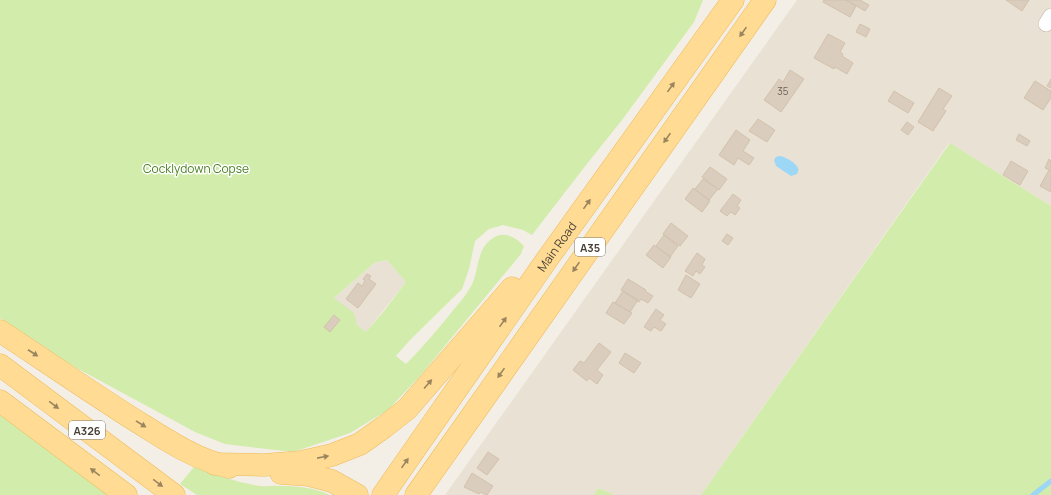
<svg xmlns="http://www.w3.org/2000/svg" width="1051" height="495" font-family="Manrope,sans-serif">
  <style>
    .residential { fill: #e9e1d3 }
    .green { fill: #d2ecab; fill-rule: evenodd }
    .water { fill: #9dd7f6 }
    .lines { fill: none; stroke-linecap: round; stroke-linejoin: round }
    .stream { stroke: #9dd7f6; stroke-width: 5 }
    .building { fill: #dacdbd; stroke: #d2c2ad }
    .minor-casing { stroke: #c1b7a8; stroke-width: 16 }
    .primary-casing { stroke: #eeba5a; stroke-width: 23 }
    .minor { stroke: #fff; stroke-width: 15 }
    .primary { stroke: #ffdb94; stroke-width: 22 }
    .oneway { fill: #9a855f }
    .labels { text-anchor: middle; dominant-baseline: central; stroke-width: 3; stroke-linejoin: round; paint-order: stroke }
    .number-label { font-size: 10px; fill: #6c6256 }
    .shield { fill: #fff; stroke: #7f7971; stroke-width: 1 }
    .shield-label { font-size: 11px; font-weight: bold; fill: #483f34 }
    .park-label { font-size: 12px; fill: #4a7f22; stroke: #fff }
    .street-label { font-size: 12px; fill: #483f34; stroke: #fff }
  </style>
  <rect width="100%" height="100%" fill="#f4efe6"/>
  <!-- residential -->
  <path class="residential" d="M797 0H1051V206L949 143 701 495H615L598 488 594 495H445Z
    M387 260 406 282 366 332 357 325 333 299 374 263Z"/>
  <!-- green -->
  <path class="green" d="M0 0H703L694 22 622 120 586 165 532 235 523 230 503 225 489 229 475 241 469 269 462 289 410 340 396 356 406 364C422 348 437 330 451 313 457 305 465 297 470 288 479 274 476 252 489 241 502 229 514 236 524 246L521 254 420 376 388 410 350 433 296 451H284L225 444 195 432 71 365 0 318ZM387 260 406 282 384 311 366 332 357 325 354 313 334 298 374 263Z
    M950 143 1051 206V495H701Z
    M0 411 113 495H0Z
    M194 467C215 474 238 483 260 486 267 487 274 485 282 486 298 486 315 488 330 495H197L180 484Z
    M598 488 615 495H594Z"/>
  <!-- water -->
  <path class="water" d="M779 156C784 156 795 162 798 168 799 170 798 171 797 174L791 176 776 166 774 160 776 157Z"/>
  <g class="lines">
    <!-- stream -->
    <path class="stream" d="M1033 495 1051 481"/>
  </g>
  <!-- building -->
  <path class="building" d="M824 0H846L856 6 850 17 823 2Z
    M846 0H860L869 5 865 11Z
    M1006 0H1029L1022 11Z
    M860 24 870 29 866 37 856 32Z
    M828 34 845 43 840 52 843 54 842 56 853 63 847 74 835 67 834 69 814 58Z
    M790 70 804 79 781 112 764 100 779 79 783 82Z
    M1051 79V88L1047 86Z
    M1035 81 1051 91V98L1043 110 1024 98Z
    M939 88 952 96 943 109 946 111 933 131 918 122Z
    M894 91 914 103 908 113 888 101Z
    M758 119 775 130 767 142 749 131Z
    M907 122 914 127 908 135 901 130Z
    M736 130 750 140 743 151 754 158 749 165 738 158 734 165 719 155Z
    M1019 134 1030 141 1027 146 1016 140Z
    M1049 159 1051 161V192L1040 186 1049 170 1045 168Z
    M1011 161 1028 171 1020 185 1003 175Z
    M710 167 727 179 719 190 702 177Z
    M703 179 718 189 709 200 695 189Z
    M693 188 710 201 702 212 685 199Z
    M733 194 741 200 737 206 740 208 735 215 731 212 727 216 720 211Z
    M671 223 688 236 680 246 663 234Z
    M727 234 733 238 728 245 722 241Z
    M664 235 678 246 670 257 656 246Z
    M654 245 671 257 663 268 646 255Z
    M697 253 705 259 702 265 705 267 700 274 696 271 693 276 685 271Z
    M367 274 371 276 369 279 376 284 358 308 346 299 358 283 362 286 365 281 363 279Z
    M686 275 700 284 691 298 678 290Z
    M628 279 646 290 645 291 653 296 648 303 641 299 639 302 621 290Z
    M623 291 638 300 630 312 615 303Z
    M613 302 632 313 624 324 606 313Z
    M656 309 664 315 660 320 666 324 661 331 654 327 651 331 644 327Z
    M334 315 340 320 330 332 324 327Z
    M599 343 611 352 597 370 603 375 597 384 589 378 587 381 573 370 580 361 584 363Z
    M625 353 641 363 634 373 619 363Z
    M488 452 499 459 487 475 477 468Z
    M472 473 493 486 487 495 480 492 479 494 464 487Z"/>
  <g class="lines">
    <!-- minor casing -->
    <g class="minor-casing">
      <path id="minor" d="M1046 24 1051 16"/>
    </g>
    <!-- primary casing -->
    <g class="primary-casing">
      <g id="primary">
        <path d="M0 331C47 362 93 394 141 424 168 441 197 460 229 467"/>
        <path d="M0 365 174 495"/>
        <path d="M0 401 126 495"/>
        <path d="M215 464 264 465 301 462 332 455 360 444 384 427 407 409 512 288"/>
        <path d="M281 473 309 475 332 481 357 495"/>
        <path id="s1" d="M383 495 548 258 733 0"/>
        <path d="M416 495 765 0"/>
      </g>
    </g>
    <!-- minor -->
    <use href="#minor" class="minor"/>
    <!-- primary -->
    <use href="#primary" class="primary"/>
  </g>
  <!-- one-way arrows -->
  <defs><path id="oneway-solid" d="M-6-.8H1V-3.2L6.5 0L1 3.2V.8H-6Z"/></defs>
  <g class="oneway">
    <use href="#oneway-solid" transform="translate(743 32) rotate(125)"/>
    <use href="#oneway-solid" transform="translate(671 87) rotate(-54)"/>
    <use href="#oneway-solid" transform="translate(667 138) rotate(125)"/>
    <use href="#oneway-solid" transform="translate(587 204) rotate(-54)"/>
    <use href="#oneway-solid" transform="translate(576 267) rotate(125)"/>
    <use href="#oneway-solid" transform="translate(503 322) rotate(-55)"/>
    <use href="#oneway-solid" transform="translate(33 353) rotate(33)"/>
    <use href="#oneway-solid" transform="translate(501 373) rotate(125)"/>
    <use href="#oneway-solid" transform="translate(428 384) rotate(-49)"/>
    <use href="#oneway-solid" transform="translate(54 405) rotate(37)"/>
    <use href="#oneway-solid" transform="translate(141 424) rotate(32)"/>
    <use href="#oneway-solid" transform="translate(323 457) rotate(-11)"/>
    <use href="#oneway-solid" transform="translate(405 463) rotate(-55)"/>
    <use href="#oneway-solid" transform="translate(95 472) rotate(-143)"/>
    <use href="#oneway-solid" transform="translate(158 483) rotate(37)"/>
  </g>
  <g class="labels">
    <!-- number labels -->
    <g class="number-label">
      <text x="783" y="91">35</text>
    </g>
    <!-- shield labels -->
    <g class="shield">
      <rect x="575" y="238" width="30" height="18" rx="3"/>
      <rect x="69" y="421" width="36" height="18" rx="3"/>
    </g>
    <g class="shield-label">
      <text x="590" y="247">A35</text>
      <text x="87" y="430">A326</text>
    </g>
    <!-- park labels -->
    <g class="park-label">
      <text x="196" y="168">Cocklydown Copse</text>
    </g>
    <!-- street labels -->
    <g class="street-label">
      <text stroke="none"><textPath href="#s1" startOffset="303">Main Road</textPath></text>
    </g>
  </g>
</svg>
